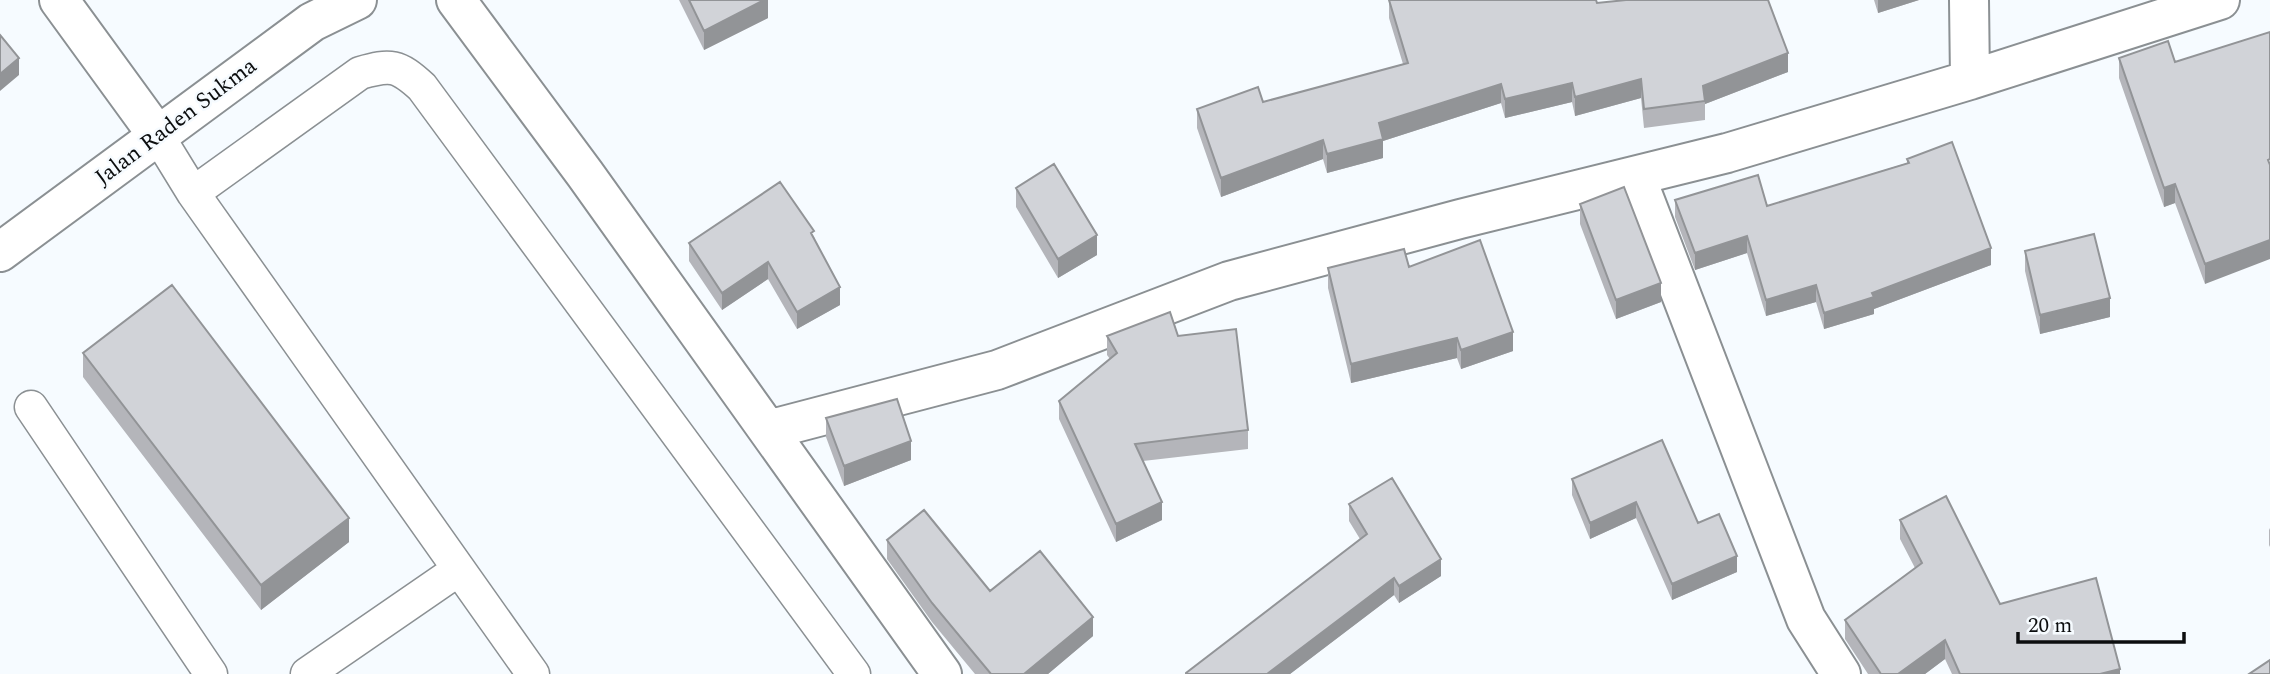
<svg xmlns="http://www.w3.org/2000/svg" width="2270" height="674" font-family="Spectral,serif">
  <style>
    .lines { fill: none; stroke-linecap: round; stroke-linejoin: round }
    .service-casing { stroke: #8b9093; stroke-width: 35 }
    .minor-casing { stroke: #8b9093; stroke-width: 42 }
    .service { stroke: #fff; stroke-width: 32 }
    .minor { stroke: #fff; stroke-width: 38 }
    .wall { fill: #b4b5ba }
    .shaded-wall { fill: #929497 }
    .building { fill: #d1d3d8; stroke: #929497; stroke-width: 2 }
    .labels { text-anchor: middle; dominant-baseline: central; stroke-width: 5; stroke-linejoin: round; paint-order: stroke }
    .street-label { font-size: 23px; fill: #0c0e0f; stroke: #f6fbff }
  </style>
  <rect width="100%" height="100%" fill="#f6fbff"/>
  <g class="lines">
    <!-- service casing -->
    <g class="service-casing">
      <path id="service" d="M158 136 193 193 533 674
        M193 193 360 73C391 64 398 65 422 87L854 674
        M31 407 211 674
        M307 674 458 570"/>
    </g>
    <!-- minor casing -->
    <g class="minor-casing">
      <path id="minor" d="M59 0 158 136
        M456 0 585 174 942 674
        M1970 80 2220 0
        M1636 177 1806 619 1841 674
        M0 252 312 22 357 0
        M768 430 997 370 1229 281 1460 219 1727 153 1970 80 1969 0"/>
    </g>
    <!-- service -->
    <use href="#service" class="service"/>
    <!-- minor -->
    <use href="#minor" class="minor"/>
  </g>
  <!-- wall -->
  <path class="wall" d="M679 0H768V18L704 50Z
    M1389 0 1597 3 1788 72 1705 104V120L1644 128 1641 98 1575 116 1572 102 1505 118 1501 103 1383 141V158L1327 173 1323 159 1221 197 1197 128V109L1263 102 1403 64 1389 18Z
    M1874 0H1919L1878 13Z
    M2270 32 2205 284 2175 203 2164 207 2119 78V58L2175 62Z
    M1907 159 1991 265 1874 309V314L1824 329 1816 302 1766 316 1747 253 1695 270 1675 217V200L1767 206 1907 163Z
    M1016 188 1097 255 1058 278 1016 207Z
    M1580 204 1661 302 1616 319 1580 224Z
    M814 237 840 305 797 329 768 279 722 310 689 261V243Z
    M2025 251 2110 317 2040 334 2025 271Z
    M1409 267 1513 351 1461 369 1457 358 1351 383 1328 288V268Z
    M1107 336H1178L1248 430V449L1143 461 1162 520 1116 542 1059 419V401L1110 359 1107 355Z
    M83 353 349 542 261 610 83 377Z
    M826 418 911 460 844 486 826 437Z
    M1572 479 1698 523 1737 572 1672 600 1636 518 1590 539 1572 495Z
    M1349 504 1441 576 1399 603 1394 595 1290 674H1186L1360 539 1349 521Z
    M1900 520 2000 604 2120 674H1952L1945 659 1925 674H1868L1845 639V620L1915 568 1900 539Z
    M2270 528V547L2269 545V530Z
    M887 540 990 591 1093 636 1048 674H975L932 622 887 559Z"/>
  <!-- shaded-wall -->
  <path class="shaded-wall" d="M764 0H768V18L704 50V31Z
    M1878 0H1919L1878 13Z
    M1788 53V72L1705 104 1703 86Z
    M19 58V75L0 91V74Z
    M1641 79V98L1575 116V97Z
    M1572 83V102L1505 118V99Z
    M1501 84V103L1383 141V158L1327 173V154L1379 123Z
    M1323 140V159L1221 197V178Z
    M2175 184V203L2164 207V188Z
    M1097 235V255L1058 278V259Z
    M1747 236V253L1695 270V253Z
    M2270 240V259L2205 284V264Z
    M1991 248V265L1874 309V314L1824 329V313L1872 293Z
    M768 262V279L722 310V293Z
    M1661 283V302L1616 319V300Z
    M1816 285V302L1766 316V300Z
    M840 287V305L797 329V312Z
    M2110 298V317L2040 334V315Z
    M1513 332V351L1461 369V350Z
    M1457 338V358L1351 383V364Z
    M911 441V460L844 486V466Z
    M1162 502V520L1116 542V524Z
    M1636 502V518L1590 539V523Z
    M349 518V542L261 610V585Z
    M1737 556V572L1672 600V584Z
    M1441 559V576L1399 603V586Z
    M1394 578V595L1290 674H1267Z
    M1093 617V636L1048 674H1024Z
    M1945 640V659L1925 674H1898Z
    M2120 669V674H2100Z"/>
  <!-- building -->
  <path class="building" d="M689 0H764L704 31Z
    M1389 0H1596L1597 3 1626 0H1768L1788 53 1703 86 1705 101 1644 109 1641 79 1575 97 1572 83 1505 99 1501 84 1379 123 1383 139 1327 154 1323 140 1221 178 1197 109 1258 87 1263 102 1408 63Z
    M2270 32V159L2268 160 2270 165V240L2205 264 2175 184 2164 188 2119 58 2168 41 2175 62Z
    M0 35 19 58 0 74Z
    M1952 142 1991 248 1872 293 1874 297 1824 313 1816 285 1766 300 1747 236 1695 253 1675 200 1758 175 1767 206 1909 163 1907 159Z
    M1054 164 1097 235 1058 259 1016 188Z
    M780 182 814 231 811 233 840 287 797 312 768 262 722 293 689 243Z
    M1624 187 1661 283 1616 300 1580 204Z
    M2094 234 2110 298 2040 315 2025 251Z
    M1480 240 1513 332 1461 350 1457 338 1351 364 1328 268 1404 249 1409 267Z
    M172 285 349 518 261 585 83 353Z
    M1170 312 1178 336 1236 329 1248 430 1135 444 1162 502 1116 524 1059 401 1117 353 1107 336Z
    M897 399 911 441 844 466 826 418Z
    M1662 440 1698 523 1719 514 1737 556 1672 584 1636 502 1590 523 1572 479Z
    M1392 478 1441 559 1399 586 1394 578 1267 674H1186V673L1367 534 1349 504Z
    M1946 496 2000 604 2096 578 2120 669 2100 674H1960L1945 640 1898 674H1881L1845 620 1922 563 1900 520Z
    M924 510 990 591 1040 551 1093 617 1024 674H991L932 603 887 540Z
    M2270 660V674H2249Z"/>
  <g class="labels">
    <!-- street labels -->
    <g class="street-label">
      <text transform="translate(176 122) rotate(-37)">Jalan Raden Sukma</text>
    </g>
  </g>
  <!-- scale -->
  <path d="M2018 632v10h166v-10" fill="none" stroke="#0c0e0f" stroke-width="3.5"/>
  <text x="2028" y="632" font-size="21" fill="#0c0e0f" stroke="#f6fbff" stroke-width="5" paint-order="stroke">20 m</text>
</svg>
